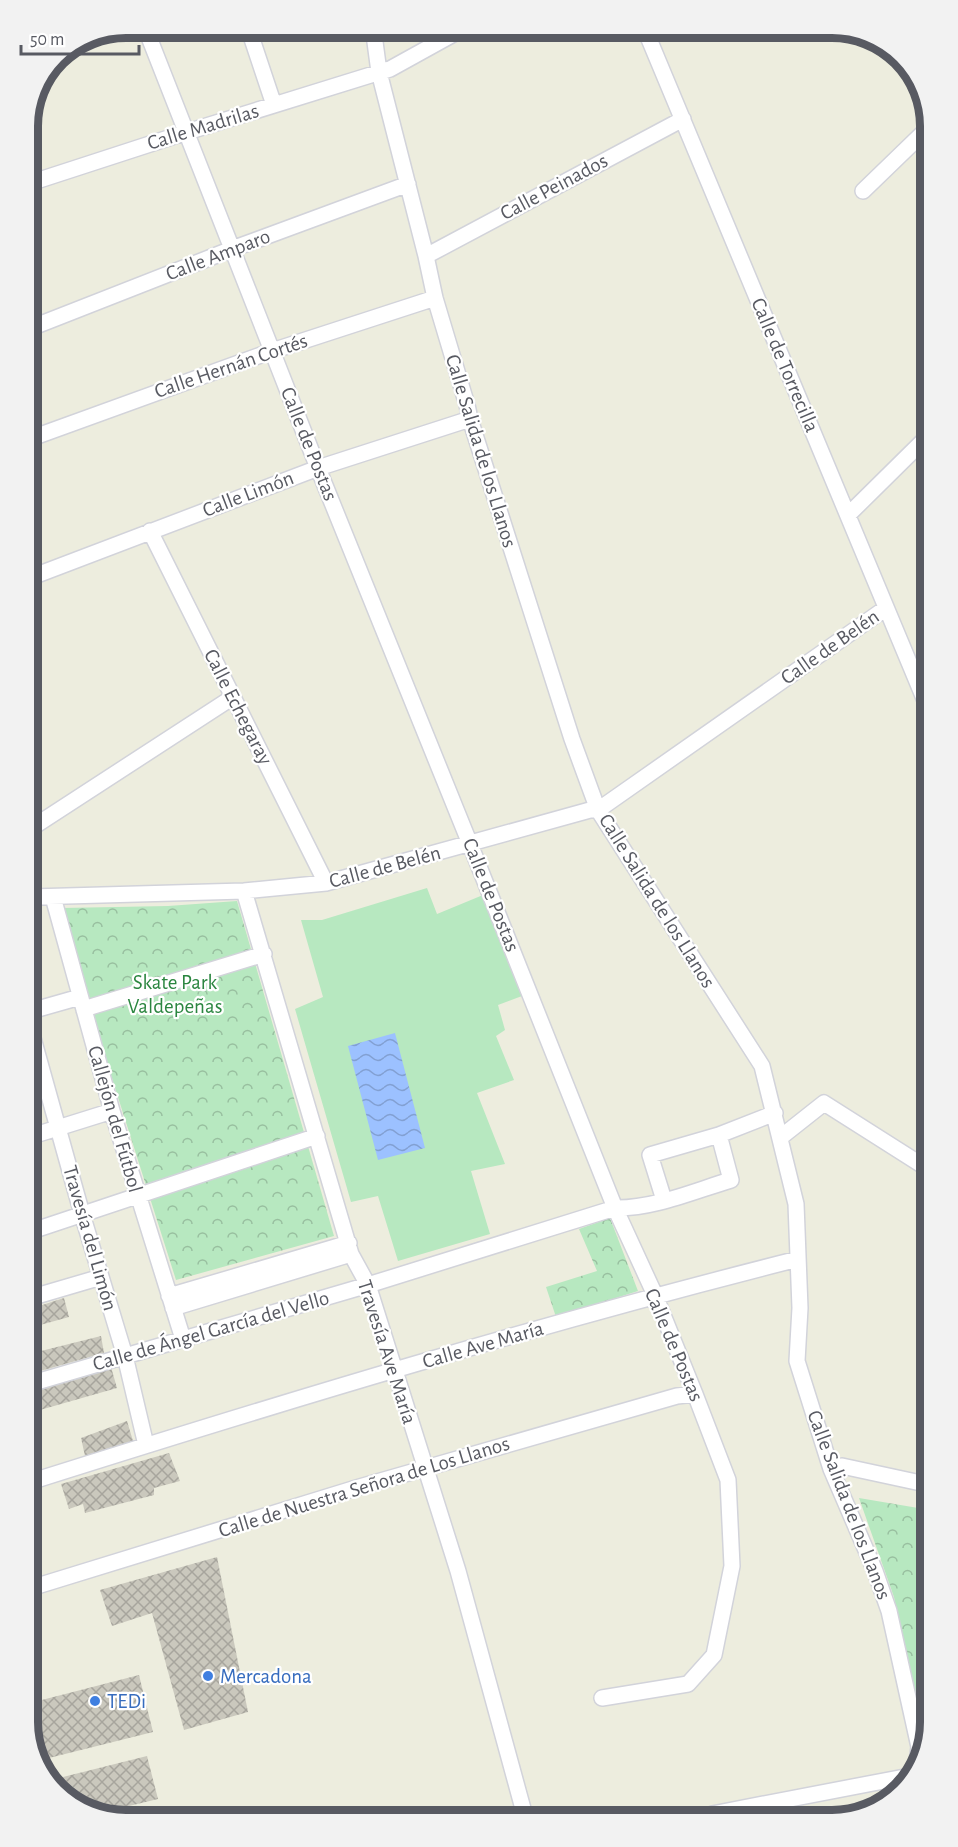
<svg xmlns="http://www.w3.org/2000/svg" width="958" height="1847" font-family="'Alegreya Sans',sans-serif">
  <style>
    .grass { fill: #b7e8c0 }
    .park { fill: url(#park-crowns) }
    .water { fill: url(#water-waves) }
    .building { fill: url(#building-cross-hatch) }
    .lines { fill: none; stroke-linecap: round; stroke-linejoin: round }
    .street-casing { stroke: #d2d3da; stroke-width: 18 }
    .street { stroke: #fff; stroke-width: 15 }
    .shop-dot { fill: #3f7fe0; stroke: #fff; stroke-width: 2 }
    .labels { text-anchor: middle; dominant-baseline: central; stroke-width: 4.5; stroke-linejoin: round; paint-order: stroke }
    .street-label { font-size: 21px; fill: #585a62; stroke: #fff }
    .park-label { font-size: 21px; fill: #2b8640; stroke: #fff }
    .shop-label { font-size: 21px; fill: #366cbe; stroke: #fff; text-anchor: start }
    .rim { fill: none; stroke: #585a62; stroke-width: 8 }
  </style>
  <defs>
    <pattern id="park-crowns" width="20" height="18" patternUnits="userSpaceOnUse" patternTransform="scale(1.5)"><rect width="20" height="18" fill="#b7e8c0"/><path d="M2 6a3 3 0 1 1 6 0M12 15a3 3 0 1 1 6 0" fill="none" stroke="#98bf9f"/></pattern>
    <pattern id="water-waves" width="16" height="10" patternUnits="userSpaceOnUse" patternTransform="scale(1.5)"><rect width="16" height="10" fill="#9cc1ff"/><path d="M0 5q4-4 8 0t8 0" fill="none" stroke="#82a0d2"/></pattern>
    <pattern id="building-cross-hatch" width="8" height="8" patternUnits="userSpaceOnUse" patternTransform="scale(1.5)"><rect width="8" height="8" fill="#cac8bd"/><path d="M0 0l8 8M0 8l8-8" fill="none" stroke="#a7a59d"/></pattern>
  </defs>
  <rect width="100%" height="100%" fill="#ededde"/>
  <!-- grass -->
  <path class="grass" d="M427 888 437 914 483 895 522 996 498 1005 505 1030 496 1036 514 1080 477 1093 505 1164 471 1171 490 1234 398 1261 378 1196 351 1202 295 1009 323 997 301 920H322Z"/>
  <!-- park -->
  <path class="park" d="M237 901 334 1236 176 1280 71 949 62 908 168 906Z
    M610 1218 638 1291 556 1317 546 1287 597 1271 579 1229Z
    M859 1498 930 1510 931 1722 923 1747 894 1597Z"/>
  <!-- water -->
  <path class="water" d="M395 1033 425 1148 378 1160 348 1046Z"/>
  <!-- building -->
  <path class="building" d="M64 1298 69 1317 33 1327V1308Z
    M101 1336 104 1353 33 1373V1353Z
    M111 1367 117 1388 33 1412V1390Z
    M127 1421 133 1441 108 1451 85 1456 81 1438Z
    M169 1453 180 1481 154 1488V1495L85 1513 83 1504 69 1509 61 1484Z
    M217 1557 248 1712 184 1730 152 1613 112 1626 100 1590Z
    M139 1675 153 1732 37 1761 35 1753 34 1702Z
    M147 1756 158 1799 100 1813 71 1803 51 1780Z"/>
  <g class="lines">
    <!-- street casing -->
    <g class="street-casing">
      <path id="street" d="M145 27 318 468 470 844 615 1208 655 1295 695 1394 728 1480 732 1566 714 1655 688 1684 602 1698
        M248 27 274 105
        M373 27 379 72 426 256 435 298 467 405 470 419 572 739 598 810 762 1066 796 1204 800 1308 797 1361 831 1469 875 1571 889 1611 919 1747 916 1770
        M644 27 926 703
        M27 184 187 132 390 69 466 27
        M863 191 924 132
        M426 256 683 119
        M28 329 232 249 408 184
        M29 439 272 351 435 298
        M848 515 925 439
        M150 531 326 883
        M29 578 318 468 470 419
        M30 829 233 697
        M244 891 351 1254 368 1285 458 1571 525 1816
        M31 897 244 891 326 883 590 810H598L886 608
        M53 897 112 1111 183 1339
        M84 1010 87 1008 264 954
        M31 1011 80 997
        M31 1031 82 1214 125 1356 146 1445
        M719 1135 775 1113
        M32 1136 112 1111
        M781 1137 824 1103 928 1169
        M32 1231 317 1136
        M169 1296 349 1243
        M33 1297 101 1277
        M173 1308 351 1254
        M33 1383 368 1285 615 1208C653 1209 694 1191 731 1180L719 1135 650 1155 664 1200
        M831 1469 842 1466 930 1485
        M33 1481C286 1401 540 1324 798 1259
        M34 1587 356 1488 677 1396 695 1394
        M712 1814 915 1775"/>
    </g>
    <!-- street -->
    <use href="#street" class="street"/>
  </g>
  <!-- markers -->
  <g class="shop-dot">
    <circle cx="208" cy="1676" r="6"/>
    <circle cx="95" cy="1701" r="6"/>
  </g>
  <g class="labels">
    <!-- street labels -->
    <g class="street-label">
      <text transform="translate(203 127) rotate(-17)">Calle Madrilas</text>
      <text transform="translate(554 187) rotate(-28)">Calle Peinados</text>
      <text transform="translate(218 255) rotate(-21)">Calle Amparo</text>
      <text transform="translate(785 365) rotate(67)">Calle de Torrecilla</text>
      <text transform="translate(231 366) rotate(-19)">Calle Hernán Cortés</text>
      <text transform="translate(309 444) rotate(68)">Calle de Postas</text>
      <text transform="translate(481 451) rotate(73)">Calle Salida de los Llanos</text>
      <text transform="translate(248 494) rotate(-21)">Calle Limón</text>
      <text transform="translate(830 647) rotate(-35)">Calle de Belén</text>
      <text transform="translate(238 707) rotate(63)">Calle Echegaray</text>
      <text transform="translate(385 867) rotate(-15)">Calle de Belén</text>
      <text transform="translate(491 895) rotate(68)">Calle de Postas</text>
      <text transform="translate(657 901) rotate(58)">Calle Salida de los Llanos</text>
      <text transform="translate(115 1119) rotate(74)">Callejón del Fútbol</text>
      <text transform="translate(90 1238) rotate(74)">Travesía del Limón</text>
      <text transform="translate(211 1331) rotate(-16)">Calle de Ángel García del Vello</text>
      <text transform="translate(483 1345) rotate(-16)">Calle Ave María</text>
      <text transform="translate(674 1345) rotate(67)">Calle de Postas</text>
      <text transform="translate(387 1352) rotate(72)">Travesía Ave María</text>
      <text transform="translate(364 1487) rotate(-17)">Calle de Nuestra Señora de Los Llanos</text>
      <text transform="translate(849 1505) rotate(69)">Calle Salida de los Llanos</text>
    </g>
    <!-- park labels -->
    <g class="park-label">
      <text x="175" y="982">Skate Park<tspan x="175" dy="24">Valdepeñas</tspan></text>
    </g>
    <!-- shop labels -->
    <g class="shop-label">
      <text x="220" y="1676">Mercadona</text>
      <text x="107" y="1701">TEDi</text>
    </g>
  </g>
  <!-- crop -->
  <path d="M0 0H958V1847H0ZM126 38H832A88 88 0 0 1 920 126V1722A88 88 0 0 1 832 1810H126A88 88 0 0 1 38 1722V126A88 88 0 0 1 126 38Z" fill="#f2f2f2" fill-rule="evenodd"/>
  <path class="rim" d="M126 38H832A88 88 0 0 1 920 126V1722A88 88 0 0 1 832 1810H126A88 88 0 0 1 38 1722V126A88 88 0 0 1 126 38Z"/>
  <!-- scale -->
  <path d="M21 45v9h118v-9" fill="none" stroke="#585a62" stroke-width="3"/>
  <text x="30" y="45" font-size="18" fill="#585a62" stroke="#ffffff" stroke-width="4.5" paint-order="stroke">50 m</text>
</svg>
